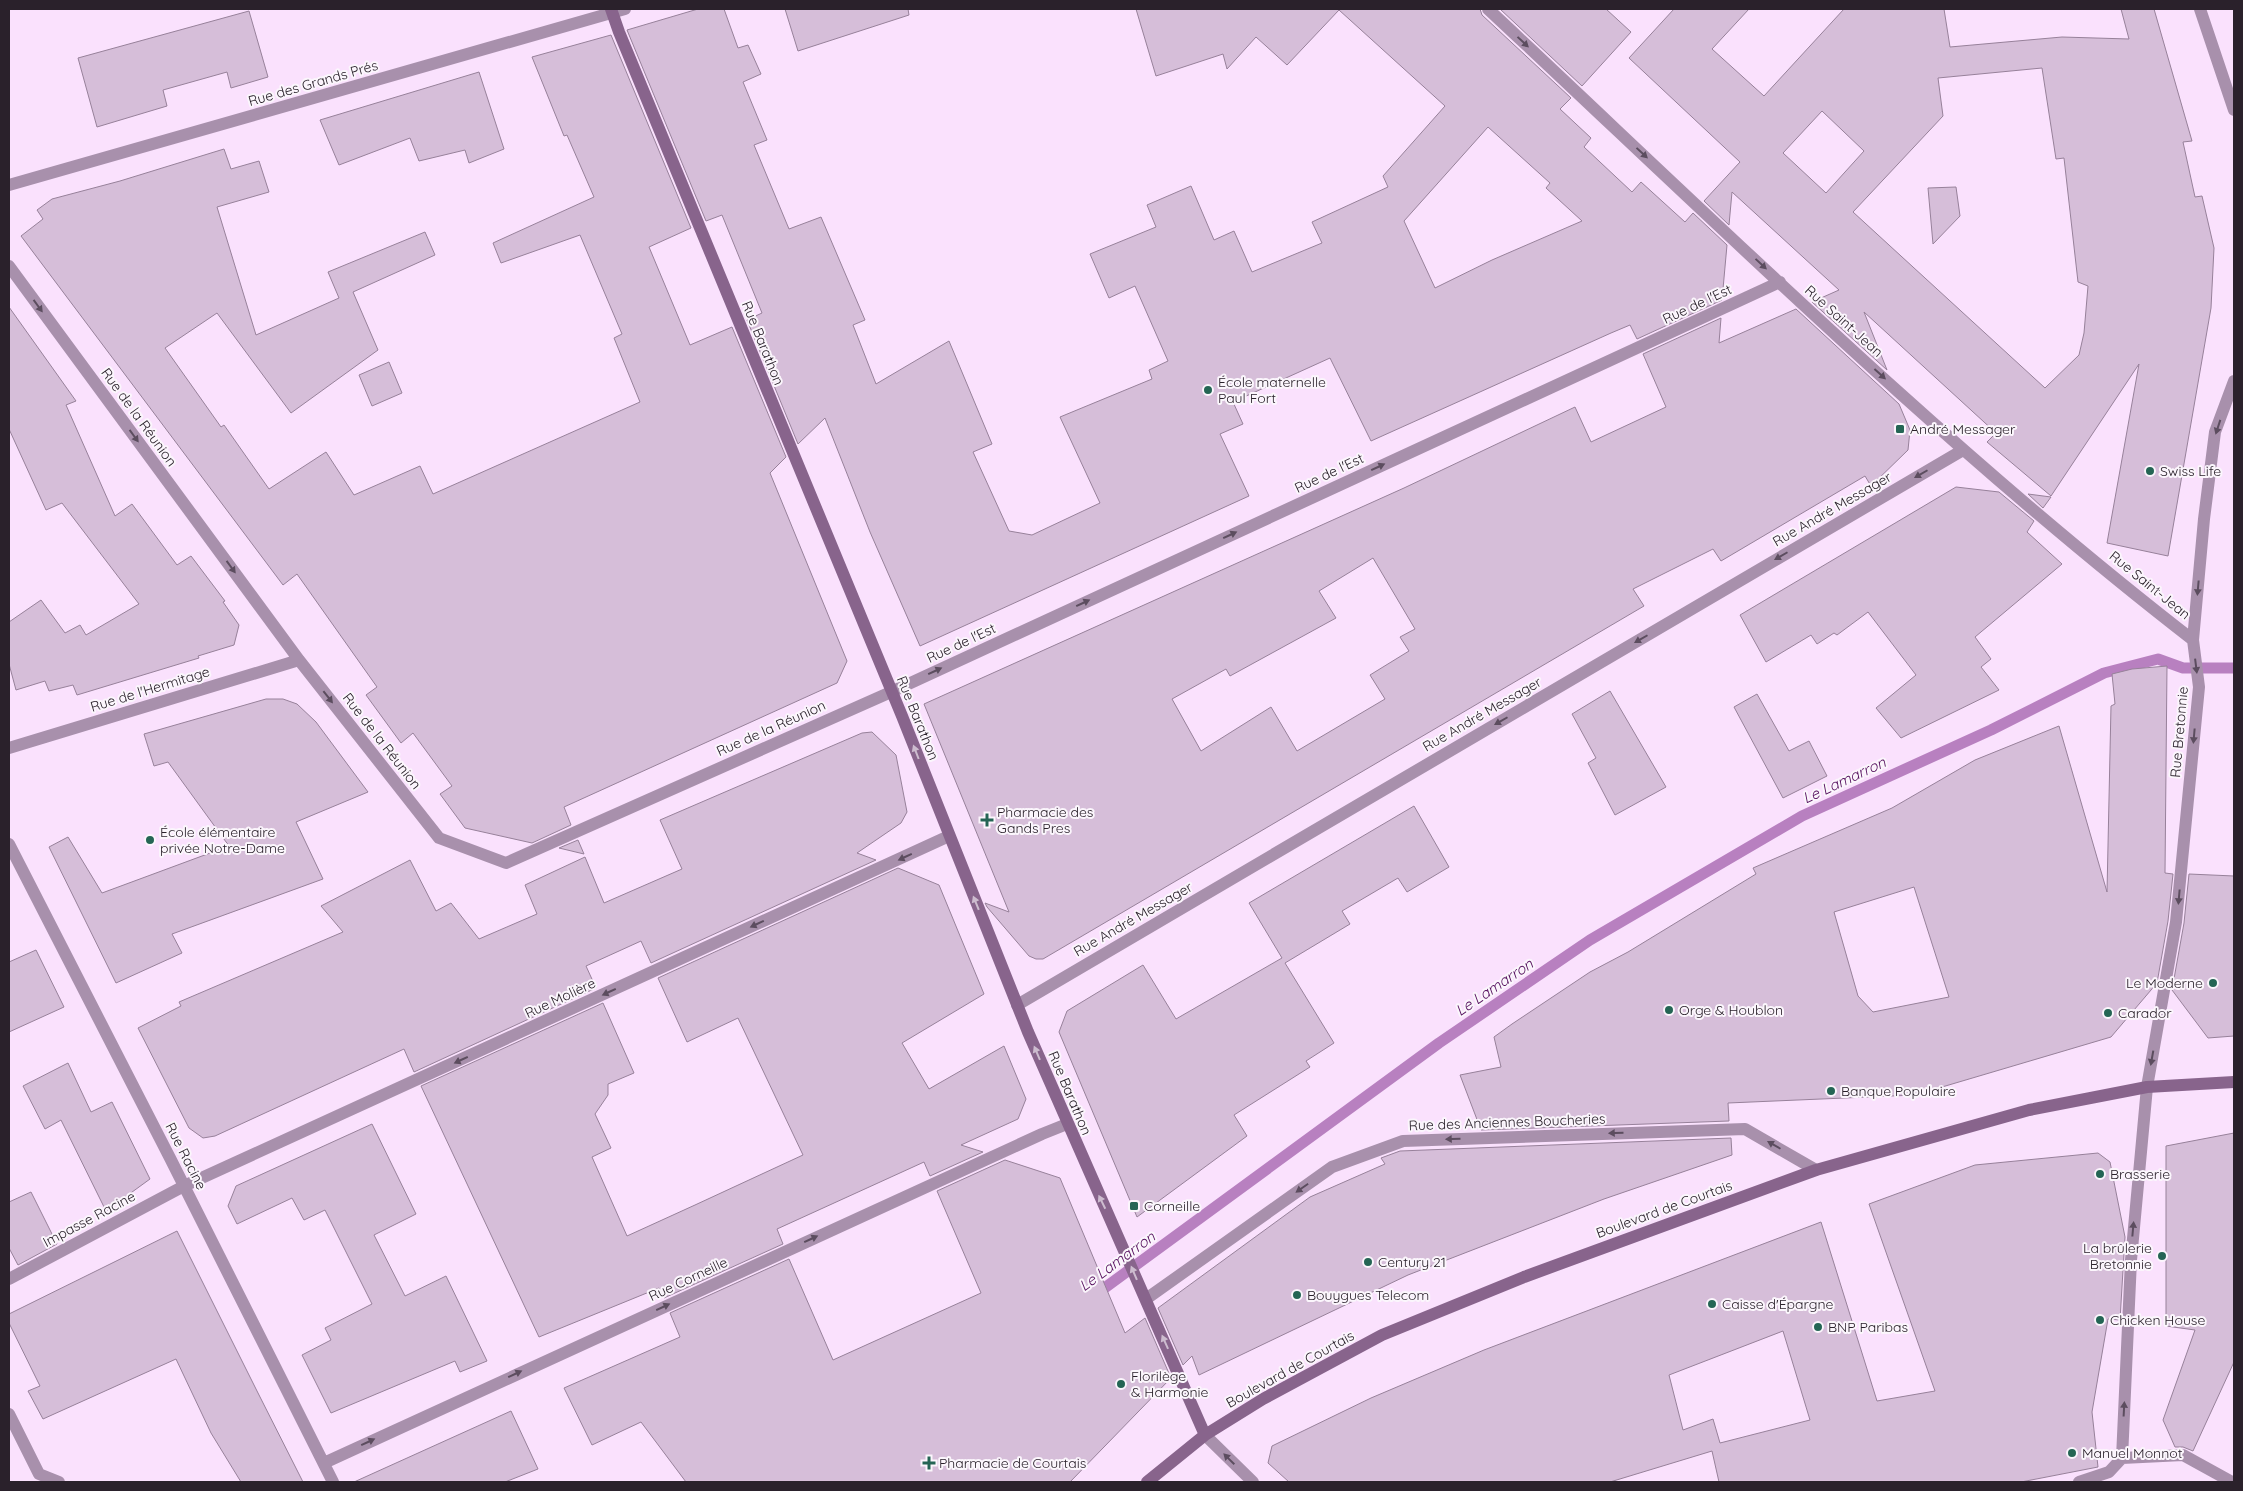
<svg xmlns="http://www.w3.org/2000/svg" width="2243" height="1491" font-family="Quicksand,sans-serif">
  <style>
    .lines { fill: none; stroke-linecap: round; stroke-linejoin: round }
    .stream { stroke: #b880c0; stroke-width: 11 }
    .building { fill: #d6bed9; stroke: #97819a; fill-rule: evenodd }
    .lane { stroke: #a890ac; stroke-width: 12 }
    .street { stroke: #a890ac; stroke-width: 12 }
    .secondary { stroke: #88648c; stroke-width: 12 }
    .oneway { fill: #5c4d5f }
    .oneway2 { fill: #cdbccf }
    .poi-dot { fill: #246554; stroke: #fbf6fc; stroke-width: 2 }
    .labels { text-anchor: middle; dominant-baseline: central; stroke-width: 4; stroke-linejoin: round; paint-order: stroke }
    .street-label { font-size: 14px; fill: #2a212b; stroke: #fbf6fc }
    .poi-label { font-size: 14px; fill: #2a212b; stroke: #fbf6fc; text-anchor: start }
    .water-label { font-size: 15px; font-style: italic; fill: #530c5c; stroke: #fbf6fc }
  </style>
  <rect width="100%" height="100%" fill="#fae1fd"/>
  <g class="lines">
    <!-- stream -->
    <path class="stream" d="M1095 1295 1439 1043 1590 940 1802 816 1991 730 2104 673 2158 659 2183 668H2234"/>
  </g>
  <!-- building -->
  <path class="building" d="M698 9H724L738 48 748 45 761 74 743 82 767 140 754 145 789 229 821 217 865 320 853 325 876 384 949 341 992 444 973 452 1009 531 1032 535 1100 503 1060 417 1152 379 1149 370 1168 361 1135 286 1109 298 1090 254 1156 227 1147 205 1191 186 1214 240 1234 231 1252 272 1322 243 1312 222 1388 187 1383 176 1445 106 1339 10 1287 65 1256 37 1227 69 1223 54 1156 76 1136 9H1480L1482 15 1571 98 1560 109 1591 138 1584 147 1632 192 1641 182 1685 222 1693 213 1727 245 1722 300 1637 339 1630 325 1611 333 1371 441 1330 358 1233 402 1243 424 1220 434 1249 496 920 646 870 532 825 418 798 444 747 320 762 313 722 215 706 221 627 30ZM1488 127 1550 183 1546 188 1582 221 1492 260 1435 288 1404 221Z
    M785 9H908L909 15 798 51Z
    M1500 9H1606L1631 32 1582 86Z
    M1674 9H1749L1712 49 1764 96 1844 9H1944L1950 47 2062 37 2129 39 2121 9H2154L2192 141 2183 142 2195 197 2202 196 2214 248 2211 308 2168 556 2107 543 2139 364 2051 496 1987 442 1996 433 1864 312 1887 370 1812 302 1839 290 1732 192 1729 225 1704 201 1740 162 1629 58ZM2042 68 2056 159 2064 158 2078 282 2088 286 2084 333 2079 355 2045 388 1853 212 1943 116 1938 78ZM1822 111 1864 151 1826 193 1783 153Z
    M249 11 268 77 231 88 227 72 163 90 167 106 97 127 78 58Z
    M611 35 691 228 649 247 690 345 732 327 786 457 770 473 847 661 837 683 564 807 571 825 532 843 465 828 440 794 452 786 413 733 401 743 366 695 377 687 297 574 283 585 21 236 43 219 37 210 52 199 120 181 224 149 231 169 259 161 269 192 217 207 256 335 339 298 328 272 425 232 435 255 353 292 378 350 291 413 217 313 165 348 221 427 224 425 269 489 326 452 354 495 420 466 433 494 640 402 614 338 622 334 580 235 501 263 493 243 594 197 567 135 564 136 532 57Z
    M479 72 504 149 469 163 465 150 419 161 410 138 339 165 320 120Z
    M1956 187 1960 216 1933 244 1928 188Z
    M9 307 76 401 66 405 115 516 132 504 177 565 191 556 225 601 223 602 239 625 234 645 198 656 199 658 77 695 73 685 49 691 45 681 16 690 9 664V622L41 600 65 633 80 625 86 635 139 604 62 503 46 510 9 429Z
    M1796 309 1899 404 1910 430 1908 450 1871 486 1865 476 1721 561 1713 549 1633 589 1644 606 1043 959H1036L1029 956 987 907 985 903 1009 912 924 704 1404 488 1575 407 1591 442 1666 407 1643 354 1721 318 1719 343ZM1373 558 1415 629 1400 637 1409 651 1370 675 1385 699 1297 751 1271 707 1201 751 1172 699 1226 669 1230 676 1336 618 1319 591Z
    M389 362 402 393 372 406 359 375Z
    M1956 487 1999 492 2034 521 2027 532 2062 564 1975 637 1991 659 1981 667 1999 690 1901 738 1876 708 1916 675 1868 612 1837 635 1834 633 1817 644 1811 635 1766 662 1740 615Z
    M2028 494 2051 497 2043 508Z
    M2167 666 2165 873 2173 874 2168 921 2157 983 2111 1037 1915 1095 1728 1103 1729 1121 1481 1130 1460 1075 1501 1067 1494 1037 1512 1024 1590 972 1628 952 1756 874 1753 868 1892 808 1975 760 2059 726 2107 892 2111 706 2115 704 2112 674 2132 669ZM1914 887 1949 997 1873 1012 1858 996 1834 912Z
    M1610 691 1666 787 1615 815 1588 763 1596 758 1572 714Z
    M1757 694 1789 751 1809 741 1827 776 1783 798 1734 707Z
    M266 699H283L297 704 316 722 368 792 296 822 323 879 172 934 182 953 116 983 49 847 68 837 102 893 229 846 168 762 154 766 144 734Z
    M872 732 896 755 907 812 901 823 857 853 876 860 651 963 641 941 586 966 596 988 414 1072 404 1049 215 1136 203 1138 189 1128 138 1028 181 1006 179 1002 343 932 321 906 410 860 436 911 451 903 479 939 537 914 525 885 585 857 604 903 682 869 660 820 862 733Z
    M1414 806 1449 867 1407 892 1398 878 1342 911 1350 924 1285 963 1334 1043 1306 1061 1310 1067 1234 1115 1247 1136 1137 1217 1059 1032 1067 1011 1143 965 1176 1019 1282 958 1249 903Z
    M578 840 584 854 559 848Z
    M898 868 939 885 984 994 902 1043 929 1089 1004 1046 1026 1099 1018 1119 961 1145 983 1152 930 1176 924 1162 777 1229 783 1244 664 1298 659 1288 539 1337 421 1086 603 1003 634 1073 608 1084V1095L595 1114 611 1148 592 1157 627 1236 695 1205 803 1155 738 1018 687 1042 658 978Z
    M2189 874 2234 876V1036L2208 1038 2172 990 2184 923Z
    M36 950 64 1007 9 1032V962Z
    M68 1063 91 1112 112 1102 150 1179 106 1211 61 1120 45 1129 23 1086Z
    M372 1124 416 1214 374 1235 405 1296 446 1276 487 1361 460 1372 455 1361 331 1413 302 1355 331 1340 325 1328 372 1304 325 1210 304 1220 292 1198 237 1224 228 1206 236 1186Z
    M2234 1133V1362L2193 1451 2183 1447H2175L2163 1420 2195 1330 2166 1326V1146Z
    M1731 1138 1732 1155 1604 1199 1408 1275 1199 1375 1192 1356 1183 1365 1158 1308 1310 1197 1385 1164 1381 1158 1400 1151Z
    M2098 1153 2110 1162 2125 1237 2120 1320 2108 1319 2092 1412 2098 1467 2021 1482H1719L1712 1451 1610 1482H1289L1268 1463 1272 1446 1371 1398 1484 1350 1821 1222 1877 1401 1935 1391 1869 1204 1975 1165ZM1783 1331 1810 1420 1720 1443 1713 1419 1683 1430 1669 1375Z
    M1005 1160 1060 1178 1125 1333 1145 1318 1171 1378 1070 1482H686L641 1422 592 1445 564 1388 680 1337 670 1313 789 1259 833 1360 981 1293 937 1191Z
    M31 1192 57 1244 18 1265 9 1248V1202Z
    M177 1231 257 1391 303 1482H241L211 1433 176 1359 43 1419 28 1391 40 1386 9 1323V1314Z
    M511 1411 538 1469 505 1482H354Z"/>
  <g class="lines">
    <!-- lane -->
    <path class="lane" d="M9 1414 39 1474 59 1482"/>
    <!-- street -->
    <path class="street" d="M1488 9C1717 223 1945 448 2193 640
      M2200 9 2234 110
      M9 185 625 9
      M9 266 299 660 439 838 506 863 891 692 1780 282
      M9 748 299 660
      M9 844 170 1158 333 1482
      M1017 1005 1963 450
      M9 1279 184 1186 949 836
      M1146 1299 1332 1167 1403 1141 1745 1129 1816 1170
      M1205 1435 1253 1482
      M2122 1458 2131 1260 2147 1087 2176 922 2199 687 2193 640 2204 519 2215 432 2234 381
      M2122 1458 2183 1455 2232 1482
      M324 1463 1042 1134 1067 1124
      M2079 1482 2109 1472 2122 1458"/>
    <!-- secondary -->
    <path class="secondary" d="M611 9 619 32 902 716 1028 1032 1205 1435
      M1147 1482 1205 1435 1263 1399 1382 1335 1524 1277 1816 1170 2029 1110 2147 1087 2234 1082"/>
  </g>
  <!-- one-way arrows -->
  <defs><path id="oneway-solid" d="M-6-.8H1V-3.2L6.5 0L1 3.2V.8H-6Z" transform="scale(1.25)"/></defs>
  <g class="oneway">
    <use href="#oneway-solid" transform="translate(1523 42) rotate(43)"/>
    <use href="#oneway-solid" transform="translate(1642 153) rotate(43)"/>
    <use href="#oneway-solid" transform="translate(1761 264) rotate(43)"/>
    <use href="#oneway-solid" transform="translate(38 306) rotate(54)"/>
    <use href="#oneway-solid" transform="translate(1880 374) rotate(42)"/>
    <use href="#oneway-solid" transform="translate(2218 427) rotate(108)"/>
    <use href="#oneway-solid" transform="translate(134 436) rotate(54)"/>
    <use href="#oneway-solid" transform="translate(1378 467) rotate(-25)"/>
    <use href="#oneway-solid" transform="translate(1921 474) rotate(150)"/>
    <use href="#oneway-solid" transform="translate(1230 535) rotate(-25)"/>
    <use href="#oneway-solid" transform="translate(1781 556) rotate(150)"/>
    <use href="#oneway-solid" transform="translate(231 567) rotate(54)"/>
    <use href="#oneway-solid" transform="translate(2198 588) rotate(95)"/>
    <use href="#oneway-solid" transform="translate(1083 603) rotate(-25)"/>
    <use href="#oneway-solid" transform="translate(1641 639) rotate(150)"/>
    <use href="#oneway-solid" transform="translate(2196 666) rotate(83)"/>
    <use href="#oneway-solid" transform="translate(935 671) rotate(-25)"/>
    <use href="#oneway-solid" transform="translate(328 697) rotate(52)"/>
    <use href="#oneway-solid" transform="translate(1501 721) rotate(150)"/>
    <use href="#oneway-solid" transform="translate(2194 736) rotate(95)"/>
    <use href="#oneway-solid" transform="translate(905 857) rotate(155)"/>
    <use href="#oneway-solid" transform="translate(2179 897) rotate(95)"/>
    <use href="#oneway-solid" transform="translate(757 924) rotate(155)"/>
    <use href="#oneway-solid" transform="translate(609 992) rotate(155)"/>
    <use href="#oneway-solid" transform="translate(2152 1058) rotate(100)"/>
    <use href="#oneway-solid" transform="translate(461 1060) rotate(155)"/>
    <use href="#oneway-solid" transform="translate(1616 1133) rotate(178)"/>
    <use href="#oneway-solid" transform="translate(1453 1139) rotate(178)"/>
    <use href="#oneway-solid" transform="translate(1774 1145) rotate(-150)"/>
    <use href="#oneway-solid" transform="translate(1302 1188) rotate(145)"/>
    <use href="#oneway-solid" transform="translate(2133 1229) rotate(-85)"/>
    <use href="#oneway-solid" transform="translate(811 1239) rotate(-25)"/>
    <use href="#oneway-solid" transform="translate(663 1307) rotate(-25)"/>
    <use href="#oneway-solid" transform="translate(515 1374) rotate(-25)"/>
    <use href="#oneway-solid" transform="translate(2124 1409) rotate(-87)"/>
    <use href="#oneway-solid" transform="translate(368 1442) rotate(-25)"/>
    <use href="#oneway-solid" transform="translate(1229 1459) rotate(-135)"/>
  </g>
  <g class="oneway2">
    <use href="#oneway-solid" transform="translate(916 752) rotate(-111)"/>
    <use href="#oneway-solid" transform="translate(976 903) rotate(-112)"/>
    <use href="#oneway-solid" transform="translate(1037 1053) rotate(-113)"/>
    <use href="#oneway-solid" transform="translate(1102 1202) rotate(-116)"/>
    <use href="#oneway-solid" transform="translate(1134 1273) rotate(-113)"/>
    <use href="#oneway-solid" transform="translate(1165 1342) rotate(-114)"/>
  </g>
  <!-- markers -->
  <g class="poi-dot">
    <circle cx="1208" cy="390" r="5"/>
    <rect x="1895" y="424" width="10" height="10" rx="2.5"/>
    <circle cx="2150" cy="471" r="5"/>
    <path d="M984.5 812.5h5v5h5v5h-5v5h-5v-5h-5v-5h5z"/>
    <circle cx="150" cy="840" r="5"/>
    <circle cx="2213" cy="983" r="5"/>
    <circle cx="1669" cy="1010" r="5"/>
    <circle cx="2108" cy="1013" r="5"/>
    <circle cx="1831" cy="1091" r="5"/>
    <circle cx="2100" cy="1174" r="5"/>
    <rect x="1129" y="1201" width="10" height="10" rx="2.5"/>
    <circle cx="2162" cy="1256" r="5"/>
    <circle cx="1368" cy="1262" r="5"/>
    <circle cx="1297" cy="1295" r="5"/>
    <circle cx="1712" cy="1304" r="5"/>
    <circle cx="2100" cy="1320" r="5"/>
    <circle cx="1818" cy="1327" r="5"/>
    <circle cx="1121" cy="1384" r="5"/>
    <circle cx="2072" cy="1453" r="5"/>
    <path d="M926.5 1455.5h5v5h5v5h-5v5h-5v-5h-5v-5h5z"/>
  </g>
  <g class="labels">
    <!-- street labels -->
    <g class="street-label">
      <text transform="translate(313 83) rotate(-16)">Rue des Grands Prés</text>
      <text transform="translate(1697 304) rotate(-25)">Rue de l'Est</text>
      <text transform="translate(1844 321) rotate(42)">Rue Saint-Jean</text>
      <text transform="translate(763 343) rotate(68)">Rue Barathon</text>
      <text transform="translate(139 417) rotate(54)">Rue de la Réunion</text>
      <text transform="translate(1329 473) rotate(-25)">Rue de l'Est</text>
      <text transform="translate(1832 509) rotate(-30)">Rue André Messager</text>
      <text transform="translate(2150 585) rotate(39)">Rue Saint-Jean</text>
      <text transform="translate(961 643) rotate(-25)">Rue de l'Est</text>
      <text transform="translate(150 689) rotate(-17)">Rue de l'Hermitage</text>
      <text transform="translate(1482 714) rotate(-30)">Rue André Messager</text>
      <text transform="translate(918 718) rotate(68)">Rue Barathon</text>
      <text transform="translate(771 728) rotate(-24)">Rue de la Réunion</text>
      <text transform="translate(2179 732) rotate(-85)">Rue Bretonnie</text>
      <text transform="translate(382 741) rotate(52)">Rue de la Réunion</text>
      <text transform="translate(1133 919) rotate(-30)">Rue André Messager</text>
      <text transform="translate(560 998) rotate(-25)">Rue Molière</text>
      <text transform="translate(1070 1093) rotate(67)">Rue Barathon</text>
      <text transform="translate(1507 1122) rotate(-2)">Rue des Anciennes Boucheries</text>
      <text transform="translate(186 1156) rotate(63)">Rue Racine</text>
      <text transform="translate(1664 1209) rotate(-20)">Boulevard de Courtais</text>
      <text transform="translate(89 1219) rotate(-28)">Impasse Racine</text>
      <text transform="translate(688 1279) rotate(-25)">Rue Corneille</text>
      <text transform="translate(1290 1369) rotate(-29)">Boulevard de Courtais</text>
    </g>
    <!-- poi labels -->
    <g class="poi-label">
      <text x="1218" y="382">École maternelle<tspan x="1218" dy="16">Paul Fort</tspan></text>
      <text x="1910" y="429">André Messager</text>
      <text x="2160" y="471">Swiss Life</text>
      <text x="997" y="812">Pharmacie des<tspan x="997" dy="16">Gands Pres</tspan></text>
      <text x="160" y="832">École élémentaire<tspan x="160" dy="16">privée Notre-Dame</tspan></text>
      <text x="2203" y="983" text-anchor="end">Le Moderne</text>
      <text x="1679" y="1010">Orge &amp; Houblon</text>
      <text x="2118" y="1013">Carador</text>
      <text x="1841" y="1091">Banque Populaire</text>
      <text x="2110" y="1174">Brasserie</text>
      <text x="1144" y="1206">Corneille</text>
      <text x="2152" y="1248" text-anchor="end">La brûlerie<tspan x="2152" dy="16">Bretonnie</tspan></text>
      <text x="1378" y="1262">Century 21</text>
      <text x="1307" y="1295">Bouygues Telecom</text>
      <text x="1722" y="1304">Caisse d'Épargne</text>
      <text x="2110" y="1320">Chicken House</text>
      <text x="1828" y="1327">BNP Paribas</text>
      <text x="1131" y="1376">Florilège<tspan x="1131" dy="16">&amp; Harmonie</tspan></text>
      <text x="2082" y="1453">Manuel Monnot</text>
      <text x="939" y="1463">Pharmacie de Courtais</text>
    </g>
    <!-- water labels -->
    <g class="water-label">
      <text transform="translate(1844 780) rotate(-25)">Le Lamarron</text>
      <text transform="translate(1494 987) rotate(-34)">Le Lamarron</text>
      <text transform="translate(1117 1261) rotate(-36)">Le Lamarron</text>
    </g>
  </g>
  <!-- border -->
  <rect width="2243" height="1491" fill="none" stroke="#2a212b" stroke-width="20"/>
</svg>
